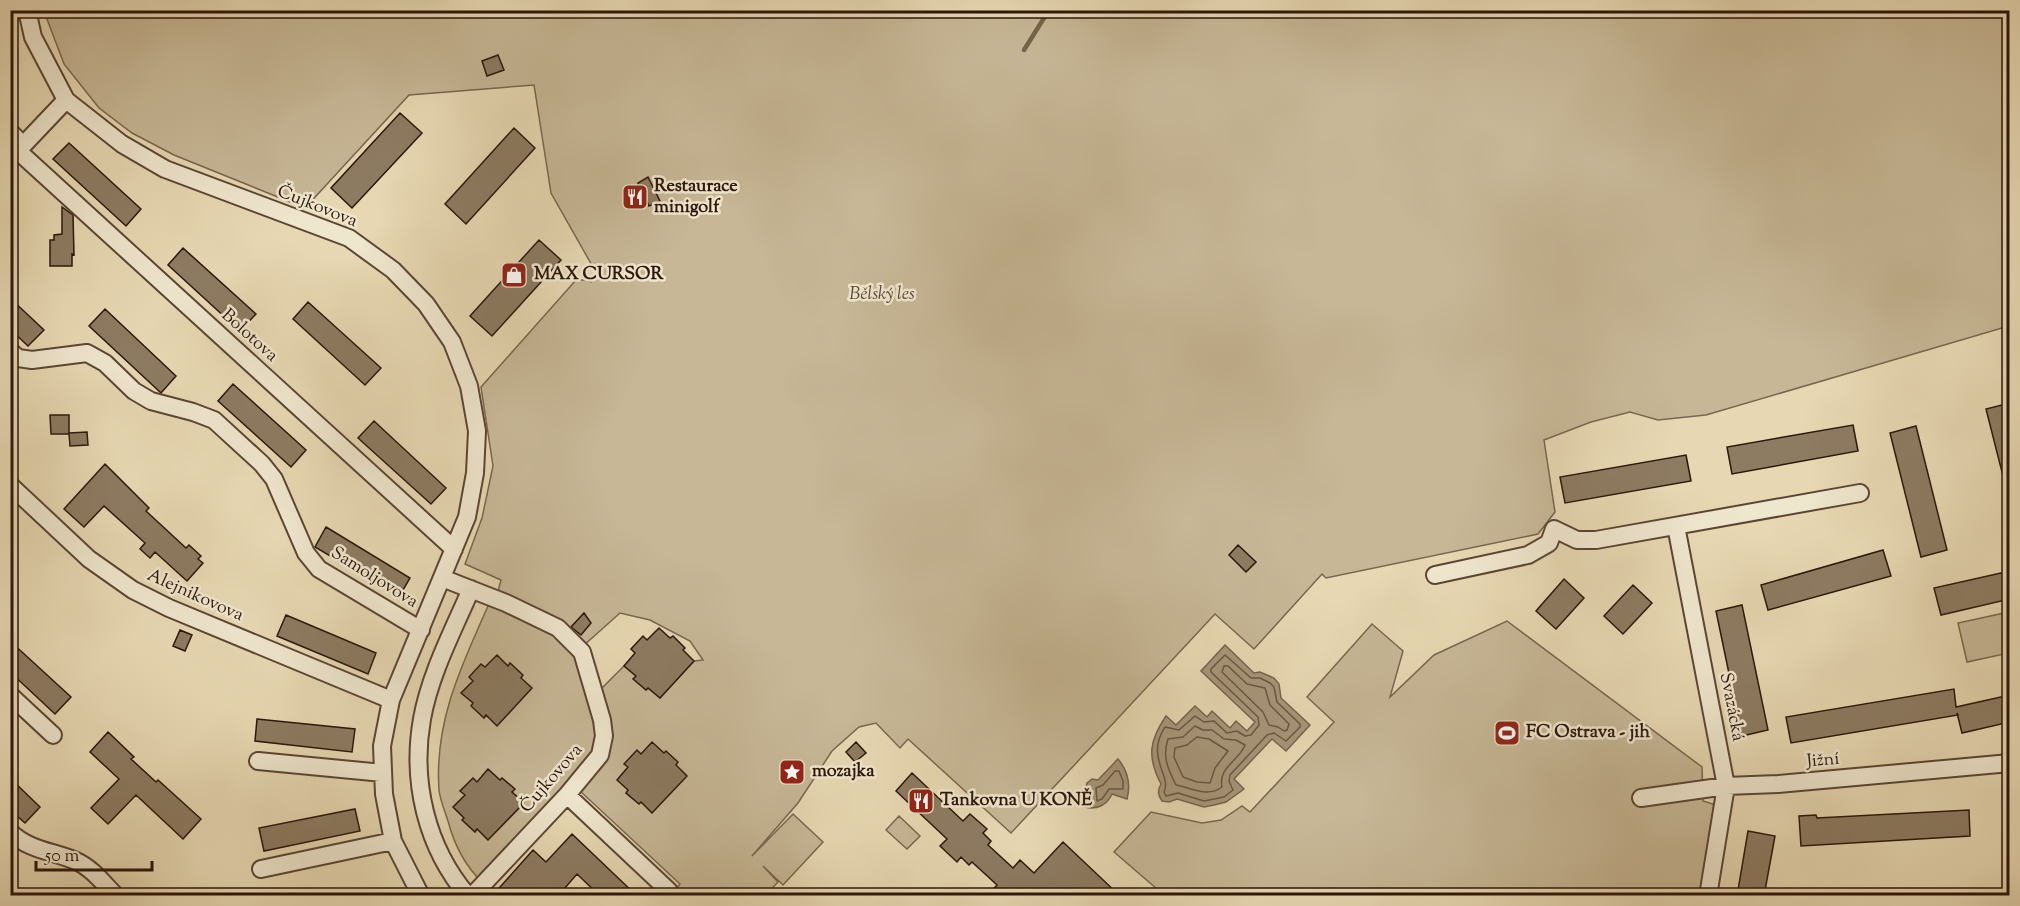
<svg xmlns="http://www.w3.org/2000/svg" width="2020" height="906" font-family="'Sorts Mill Goudy',serif">
  <style>
    .green { fill: #c7b796; stroke: #7a6650; stroke-width: 1.5 }
    .water { fill: #a7967a; stroke: #76634d; stroke-width: 1.5 }
    .lines { fill: none; stroke-linecap: round; stroke-linejoin: round }
    .shore { stroke: #6a5642; stroke-width: 1.5 }
    .stream { stroke: #76634d; stroke-width: 4.5 }
    .building { fill: #8d7b62; stroke: #2c160a; stroke-width: 1.5 }
    .minor-casing { stroke: #5b4634; stroke-width: 20 }
    .minor { stroke: #efe6ce; stroke-width: 16 }
    .labels { text-anchor: middle; dominant-baseline: central; stroke-width: 5; stroke-linejoin: round; paint-order: stroke }
    .poi-label { font-size: 18px; font-weight: bold; fill: #2c160a; stroke: #efe6ce; text-anchor: start }
    .street-label { font-size: 18px; fill: #2c160a; stroke: #efe6ce }
    .park-label { font-size: 18px; font-style: italic; fill: #5a4634; stroke: #efe6ce }
  </style>
  <rect width="100%" height="100%" fill="#e7d8b3"/>
  <filter id="stains"><feTurbulence type="fractalNoise" baseFrequency=".00333" numOctaves="4"/><feColorMatrix values="0 0 0 0 .2 0 0 0 0 .09 0 0 0 0 .02 0 0 0 .5 -.17"/></filter>
  <radialGradient id="worn" r=".72"><stop offset=".6" stop-color="#630" stop-opacity="0"/><stop offset="1" stop-color="#630" stop-opacity=".3"/></radialGradient>
  <!-- green -->
  <path class="green" d="M44 11H2009V326L1706 415 1658 420 1630 412 1591 422 1544 440 1555 512 1538 534 1326 578 1322 574 1254 649 1215 614 1011 833 908 739 900 748 876 723 859 727 832 751 798 803 752 856 793 814 823 842 783 885 763 866 778 882 766 895H670L680 884 580 791 483 883C465 866 454 844 448 821 445 811 440 800 439 790 434 718 464 661 492 597L582 652 595 695 624 666 636 676 634 679 646 690 648 688 660 698 694 661 703 660 690 641 650 620 620 613 583 646 497 595 501 580 465 564 482 518 493 466 481 387 576 280H586L591 282 598 276 551 193 534 85 409 95 305 208 174 155 132 133 99 108 64 64Z
    M2009 612V653L1967 662 1958 623Z
    M1507 621 1702 767 1703 801 1713 804 1715 809 1701 895H1164L1114 852 1151 812 1202 823 1221 820 1242 806 1250 812 1334 722 1307 697 1372 624 1403 651 1390 697 1434 655Z
    M899 816 920 836 907 849 886 830Z"/>
  <!-- water -->
  <path class="water" d="M1225 645 1254 673 1260 672 1274 678 1279 684 1281 698 1310 725 1286 751 1272 739 1234 779 1244 789 1226 802 1214 805 1204 807 1177 799 1169 802 1162 801C1158 795 1157 791 1161 784 1147 757 1149 741 1166 716L1176 725 1195 706 1207 717 1212 711 1230 728 1236 721 1247 731 1255 722 1201 671Z
    M1118 759C1128 771 1131 784 1127 799L1112 794C1107 805 1097 810 1085 807L1090 792 1086 787 1087 783 1092 779 1098 780Z"/>
  <g class="lines">
    <!-- shore -->
    <path class="shore" d="M1225 655 1251 678H1260L1270 683 1274 687 1277 702 1300 724V727L1286 741 1274 733 1267 735 1230 775 1229 781 1233 790 1224 797 1204 801 1178 793 1166 796 1164 792C1172 776 1145 757 1165 727L1179 730 1195 716 1204 722 1214 721 1227 733 1237 731 1245 736 1251 735 1259 725 1258 717 1211 672V669Z
      M1224 666H1228L1247 684 1265 688 1270 705 1289 724 1287 730 1284 731 1278 727 1269 725 1263 712 1222 672Z
      M1195 726 1203 730H1212L1224 739 1236 740 1245 745C1239 761 1218 767 1222 787 1207 798 1193 788 1176 785 1168 769 1162 757 1168 739L1183 737Z
      M1197 737 1209 739 1228 751 1215 768 1210 783 1197 782 1183 777 1174 757 1175 748 1187 745Z
      M1115 771H1119L1123 781V789H1109L1102 799 1097 801 1096 788 1103 785Z"/>
    <!-- stream -->
    <path class="stream" d="M1024 50 1049 10"/>
  </g>
  <!-- building -->
  <path class="building" d="M498 55 504 70 487 76 482 61Z
    M400 113 422 133 352 208 331 188Z
    M514 128 535 148 466 224 445 204Z
    M69 143 141 209 126 226 53 159Z
    M648 177 660 201 649 206 638 183Z
    M62 207 73 215 74 255 72 254V266H50V240H54V235L62 234Z
    M539 240 561 260 492 336 470 316Z
    M183 248 256 314 240 331 168 265Z
    M10 298 44 330 28 346 10 329Z
    M308 302 381 368 365 385 293 319Z
    M105 309 176 376 161 393 89 326Z
    M233 384 306 450 291 467 218 401Z
    M2010 403V484H2005L1986 409Z
    M50 415H69V433L87 432 88 445 70 446 69 434H51Z
    M374 421 446 488 431 504 358 438Z
    M1853 425 1858 451 1732 474 1727 447Z
    M1916 426 1947 550 1921 557 1890 433Z
    M1686 455 1691 481 1565 503 1560 477Z
    M105 464 149 508 146 511 186 548 189 545 201 556 198 559 203 563 187 581 155 552 150 558 140 549 145 543 104 506 84 527 64 509Z
    M326 527 410 578 399 597 315 547Z
    M1238 545 1256 562 1246 572 1229 555Z
    M1883 550 1891 576 1768 610 1761 585Z
    M2010 571V599L1941 615 1934 588Z
    M1564 579 1584 598 1556 629 1536 611Z
    M1633 585 1652 603 1623 634 1604 616Z
    M1742 605 1768 730 1742 736 1716 611Z
    M584 613 591 623 581 635 571 627Z
    M286 615 376 653 368 674 277 636Z
    M659 628 670 638 673 636 685 648 683 650 694 661 660 698 648 688 646 690 633 679 636 676 624 666 635 653 631 649 643 636 647 640Z
    M180 630 192 635 185 651 173 646Z
    M10 641 71 697 55 714 10 672Z
    M497 655 508 666 510 663 523 675 521 678 532 688 497 726 486 715 484 718 471 706 473 703 461 693 473 681 469 677 481 664 485 667Z
    M1954 689 1956 707 2010 695V722L1962 733 1957 713 1958 715 1791 743 1786 717Z
    M257 719 355 729 352 752 255 741Z
    M108 732 134 757 131 759 156 782 158 780 201 819 183 839 136 795 108 824 91 808 119 779 90 752Z
    M652 742 664 753 666 751 678 762 676 765 687 776 652 813 641 802 639 804 626 793 628 790 617 780 628 767 624 764 637 750 641 754Z
    M856 742 866 753 855 762 846 752Z
    M488 769 500 780 502 778 515 789 512 792 524 803 488 840 477 829 475 832 462 820 464 818 453 807 465 795 460 791 473 778 477 782Z
    M912 773 963 821 970 814 987 829 983 833 991 841 988 845 1013 868 1020 860 1034 873 1063 842 1120 896H987L997 885 972 862 969 865 961 857 957 862 940 846 947 839 896 791Z
    M10 778 40 807 25 823 10 810Z
    M355 809 360 831 264 851 259 828Z
    M1969 810 1970 836 1801 846 1799 816 1816 815 1817 818Z
    M1748 831 1775 836 1764 896H1737Z
    M572 834 637 896H600L577 874 558 896H492L533 850 546 862Z"/>
  <g class="lines">
    <!-- minor casing -->
    <g class="minor-casing">
      <path id="minor" d="M27 10 33 37 66 100 122 144 165 169 349 238 393 270 426 304 452 342 469 386 477 431 475 473 467 517 391 700 382 746 384 794 393 841 421 896
        M10 132 23 145
        M18 151 454 549
        M11 158 66 100
        M10 351 18 358 32 360 87 353 105 363 134 391 151 401 193 412 214 420 262 464 274 479 306 553 319 569 421 630
        M10 485 89 559 133 590 169 608 391 700
        M1676 526 1726 786 1708 896
        M1435 575 1528 555 1549 543 1554 529 1577 540H1596L1860 493
        M442 578 506 603 558 628 582 652 602 720 604 736 600 755 567 795 472 896
        M10 695 53 735
        M258 761 383 773
        M567 795 669 891
        M1641 798 1726 786 1778 784 2010 763
        M10 832C30 851 53 851 76 861 92 868 104 884 116 896
        M261 869 393 841
        M468 896C426 847 411 781 422 719 430 674 453 631 471 589"/>
    </g>
    <!-- minor -->
    <use href="#minor" class="minor"/>
  </g>
  <!-- icons -->
  <defs>
    <g id="restaurant-square" transform="scale(1.35)"><rect x="-9" y="-9" width="18" height="18" rx="4" fill="#8f2418" stroke="#efe6ce"/><path d="M-5-6h1v4h1v-4h1v4h1v-4h1v5L-1.5 .5V6h-2V.5L-5-1ZM5-6V6H3V1.5H1.5Q1.5-4 5-6Z" fill="#fff"/></g>
    <g id="shop-square" transform="scale(1.35)"><rect x="-9" y="-9" width="18" height="18" rx="4" fill="#8f2418" stroke="#efe6ce"/><path d="M-5-2.5h2.3a2.7 3.5 0 0 1 5.4 0H5L5.5 6h-11ZM-1.5-2.5h3a1.5 2.3 0 0 0-3 0Z" fill="#fff"/></g>
    <g id="stadium-square" transform="scale(1.35)"><rect x="-9" y="-9" width="18" height="18" rx="4" fill="#8f2418" stroke="#efe6ce"/><path d="M0-5a6.5 5 0 1 0 0 10a6.5 5 0 1 0 0-10ZM-3.5-1.8h7v3.6h-7Z" fill="#fff"/></g>
    <g id="sight-square" transform="scale(1.35)"><rect x="-9" y="-9" width="18" height="18" rx="4" fill="#8f2418" stroke="#efe6ce"/><path d="M0-6L1.8-2.2L6-1.7L2.9 1.2L3.7 5.4L0 3.3L-3.7 5.4L-2.9 1.2L-6-1.7L-1.8-2.2Z" fill="#fff"/></g>
  </defs>
  <g fill-rule="evenodd">
    <use href="#restaurant-square" x="635" y="197"/>
    <use href="#shop-square" x="514" y="275"/>
    <use href="#stadium-square" x="1507" y="733"/>
    <use href="#sight-square" x="792" y="772"/>
    <use href="#restaurant-square" x="921" y="801"/>
  </g>
  <g class="labels">
    <!-- poi labels -->
    <g class="poi-label">
      <text x="654" y="187">Restaurace<tspan x="654" dy="21">minigolf</tspan></text>
      <text x="534" y="275">MAX CURSOR</text>
      <text x="1526" y="733">FC Ostrava - jih</text>
      <text x="812" y="772">mozajka</text>
      <text x="940" y="801">Tankovna U KONĚ</text>
    </g>
    <!-- street labels -->
    <g class="street-label">
      <text transform="translate(317 207) rotate(22)">Čujkovova</text>
      <text transform="translate(249 336) rotate(42)">Bolotova</text>
      <text transform="translate(374 578) rotate(32)">Samoljovova</text>
      <text transform="translate(195 596) rotate(24)">Alejnikovova</text>
      <text transform="translate(1731 707) rotate(79)">Svazácká</text>
      <text transform="translate(1823 761) rotate(-5)">Jižní</text>
      <text transform="translate(552 779) rotate(-49)">Čujkovova</text>
    </g>
    <!-- park labels -->
    <g class="park-label">
      <text x="882" y="295">Bělský les</text>
    </g>
  </g>
  <!-- margin -->
  <rect width="2020" height="906" fill="none" stroke="#e7d8b3" stroke-width="36"/>
  <rect x="12" y="12" width="1996" height="882" fill="none" stroke="#2c160a" stroke-width="3"/>
  <rect x="18" y="18" width="1984" height="870" fill="none" stroke="#2c160a" stroke-width="1.5"/>
  <!-- scale -->
  <path d="M36 861v9h116v-9" fill="none" stroke="#2c160a" stroke-width="3"/>
  <text x="45" y="861" font-size="18" fill="#2c160a" stroke="#efe6ce" stroke-width="4.5" paint-order="stroke">50 m</text>
  <rect width="100%" height="100%" filter="url(#stains)"/>
  <rect width="100%" height="100%" fill="url(#worn)"/>
</svg>
